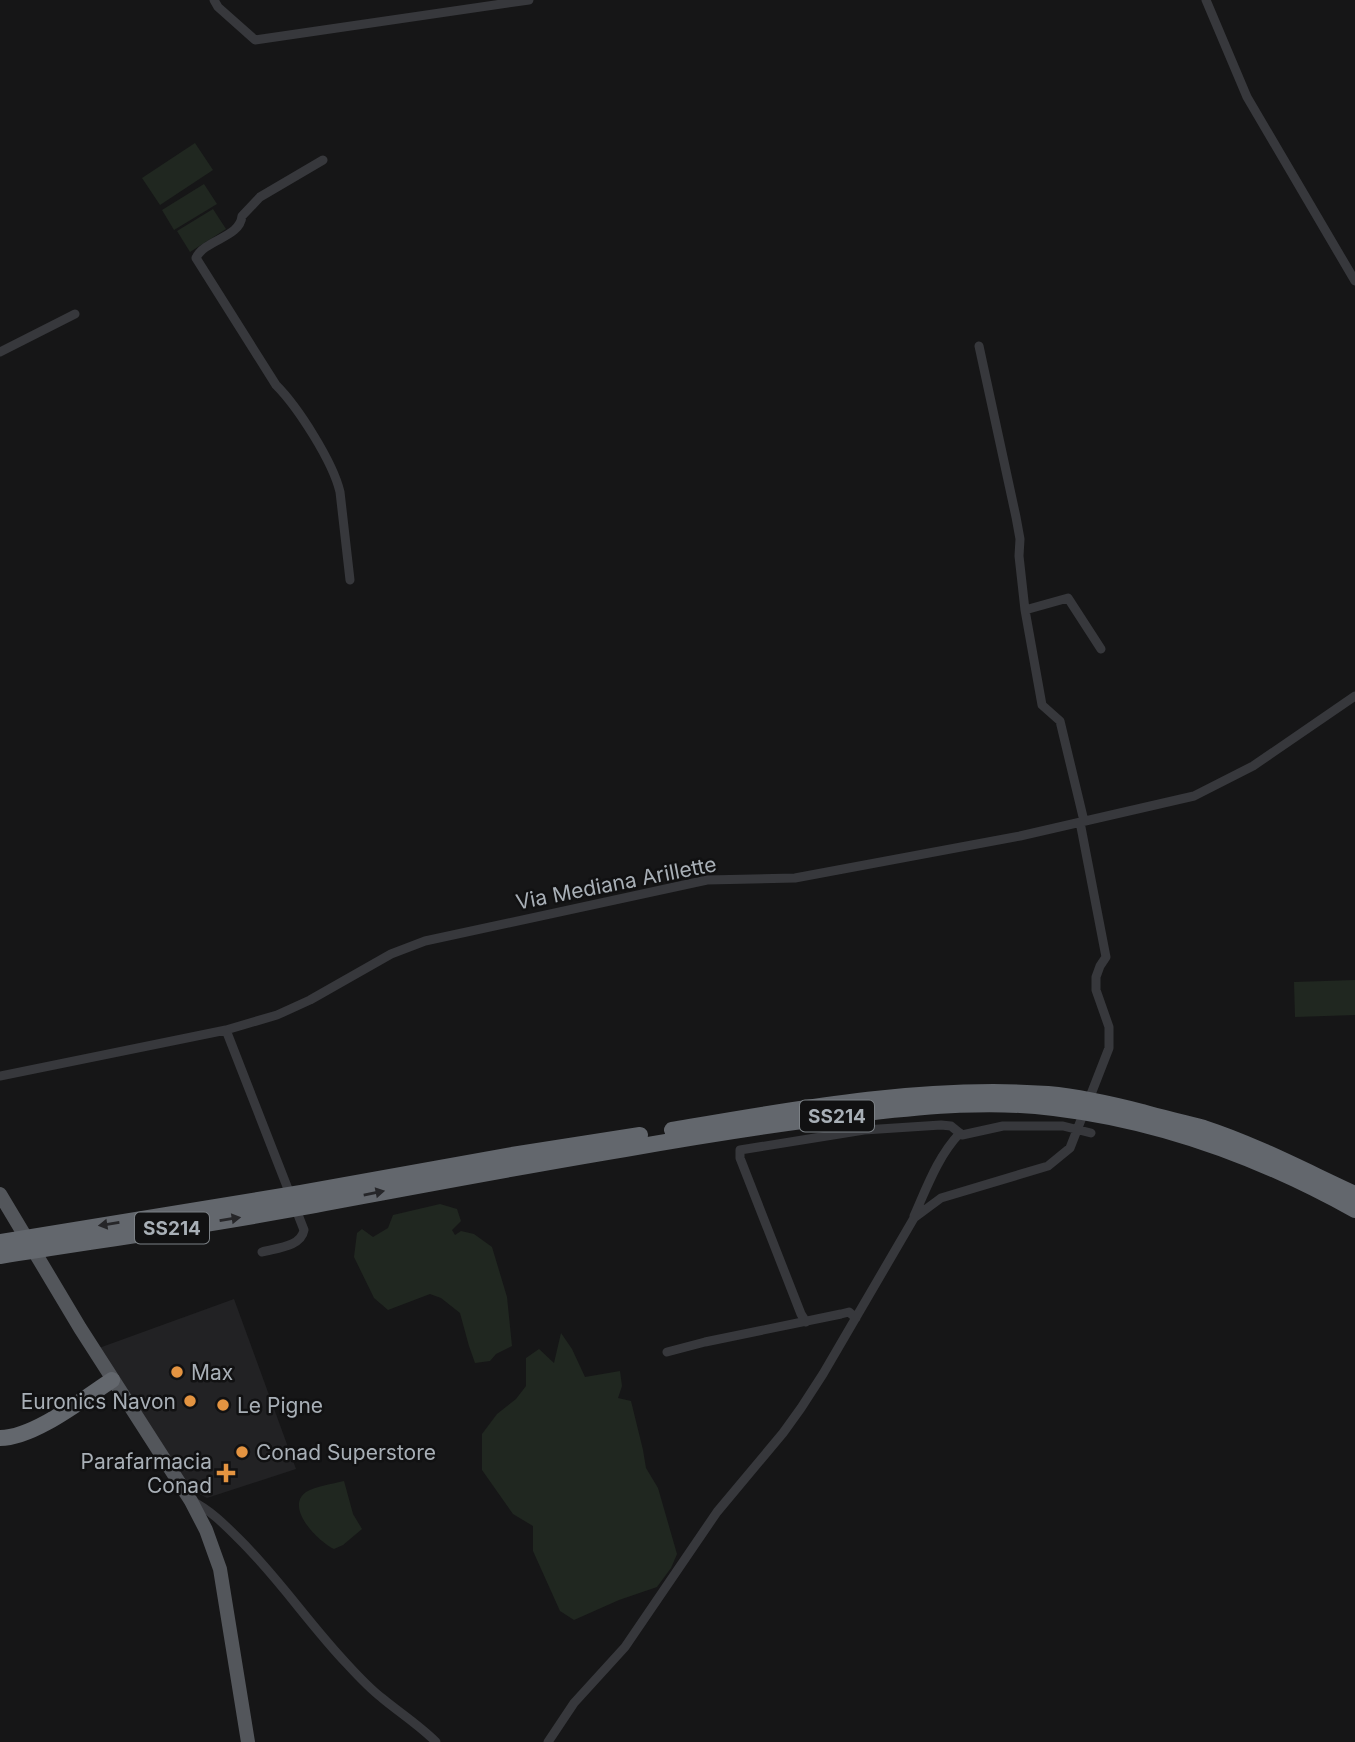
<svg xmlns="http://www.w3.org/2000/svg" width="1355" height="1742" font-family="Inter,sans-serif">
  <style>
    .built { fill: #222224 }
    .green { fill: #202720 }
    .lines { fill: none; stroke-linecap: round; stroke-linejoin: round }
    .street { stroke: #37383c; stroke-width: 9 }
    .primary { stroke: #53565b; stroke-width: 14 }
    .highway { stroke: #63676d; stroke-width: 16 }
    .oneway { fill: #262629 }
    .poi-dot { fill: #e49441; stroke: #111112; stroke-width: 2.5 }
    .labels { text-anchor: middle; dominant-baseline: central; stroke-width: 5; stroke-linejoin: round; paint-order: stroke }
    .shield { fill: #111112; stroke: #7b8085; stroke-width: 2 }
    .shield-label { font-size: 19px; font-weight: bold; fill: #a8afb6 }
    .street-label { font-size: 21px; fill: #a8afb6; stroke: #111112 }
    .poi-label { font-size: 21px; fill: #a8afb6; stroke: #111112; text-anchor: start }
  </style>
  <rect width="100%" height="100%" fill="#161617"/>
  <!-- built -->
  <path class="built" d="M234 1299 296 1469 207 1498 192 1490 99 1348Z"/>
  <!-- green -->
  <path class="green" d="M195 143 213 170 160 205 142 178Z
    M204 184 217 204 174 230 162 210Z
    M213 209 226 229 190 252 177 231Z
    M1355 980V1015L1295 1017 1294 982Z
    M440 1204 457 1209 461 1221 452 1230 455 1235 461 1231 474 1234 492 1247 507 1297 512 1346 496 1354 490 1361 475 1363 469 1346 460 1313 441 1298 430 1294 388 1310 374 1298 354 1257 357 1233 362 1229 373 1237 388 1228 393 1215Z
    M561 1333 572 1349 585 1377 620 1371 622 1386 618 1398 631 1401 643 1450 646 1468 658 1488 677 1554 671 1568 657 1587 619 1600 574 1620 560 1611 533 1551V1526L513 1514 482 1470V1434L497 1414 516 1399 526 1386V1358L539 1349 554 1363Z
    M344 1481 353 1514 362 1529 343 1545 334 1549C319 1542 284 1508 306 1492 316 1486 332 1484 344 1481Z"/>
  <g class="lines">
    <!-- street -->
    <path class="street" d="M214 0 218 7 255 40 529 0
      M1206 0 1247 97 1355 281
      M323 160 260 197 242 216C240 238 205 239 196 258L276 385C298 407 333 462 340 492L350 580
      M979 346 1016 517 1020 539 1019 556 1025 610
      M0 352 75 314
      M1084 821 1060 721 1042 705 1025 610 1068 598 1101 649
      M226 1030 304 1230C301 1247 276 1248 262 1252
      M0 1076 226 1030 277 1015 310 1000 391 954 425 941 707 880 795 878 1020 836 1194 796 1253 766 1355 696
      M914 1216C927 1187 938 1156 960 1133
      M806 1322 801 1314 740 1158V1150L864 1130 941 1125 951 1126 962 1135 1003 1126H1063L1091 1133
      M667 1352 705 1342 841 1314 849 1312 856 1318
      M192 1501C210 1510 224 1524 238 1538 278 1577 309 1624 347 1664 358 1676 369 1688 382 1698 400 1713 419 1725 436 1742
      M548 1742 574 1703 625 1647 717 1512 783 1433 801 1408 823 1374 914 1218 941 1198 1048 1166 1070 1148 1109 1048V1027L1096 990V977L1100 966 1106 957 1080 822"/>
    <!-- primary -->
    <path class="primary" d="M0 1194 80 1328 191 1501 206 1530 220 1569 248 1742"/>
    <!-- highway -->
    <path class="highway" d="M672 1130C794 1109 924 1085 1048 1094 1079 1097 1111 1104 1142 1112 1162 1118 1183 1122 1204 1128 1256 1145 1305 1171 1355 1194
      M0 1242 301 1193 512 1155 640 1135
      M0 1256C94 1241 188 1228 282 1211 396 1190 510 1168 625 1149 705 1135 785 1122 866 1113 928 1106 991 1100 1054 1108 1162 1121 1260 1157 1355 1210
      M0 1438C34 1438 83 1399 112 1380"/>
  </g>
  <!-- one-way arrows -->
  <defs><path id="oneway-solid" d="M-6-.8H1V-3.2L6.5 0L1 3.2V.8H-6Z" transform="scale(1.75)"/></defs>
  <g class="oneway">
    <use href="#oneway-solid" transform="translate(374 1193) rotate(-11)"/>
    <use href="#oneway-solid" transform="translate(230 1219) rotate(-9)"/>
    <use href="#oneway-solid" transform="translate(109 1224) rotate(171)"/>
  </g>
  <!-- markers -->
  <g class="poi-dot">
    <circle cx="177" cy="1372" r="7"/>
    <circle cx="190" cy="1401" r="7"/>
    <circle cx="223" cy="1405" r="7"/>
    <circle cx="242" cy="1452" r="7"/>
    <path d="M222.5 1462.5h7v7h7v7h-7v7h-7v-7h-7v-7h7z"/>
  </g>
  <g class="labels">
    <!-- shield labels -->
    <g class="shield">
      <rect x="800" y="1100.5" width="74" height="31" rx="5"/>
      <rect x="135" y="1212.5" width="74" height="31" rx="5"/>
    </g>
    <g class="shield-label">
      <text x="837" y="1116">SS214</text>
      <text x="172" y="1228">SS214</text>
    </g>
    <!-- street labels -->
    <g class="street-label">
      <text transform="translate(616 883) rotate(-11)">Via Mediana Arillette</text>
    </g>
    <!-- poi labels -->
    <g class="poi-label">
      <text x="191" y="1372">Max</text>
      <text x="176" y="1401" text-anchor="end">Euronics Navon</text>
      <text x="237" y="1405">Le Pigne</text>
      <text x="256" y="1452">Conad Superstore</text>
      <text x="212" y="1461" text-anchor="end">Parafarmacia<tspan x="212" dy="24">Conad</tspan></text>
    </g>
  </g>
</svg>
